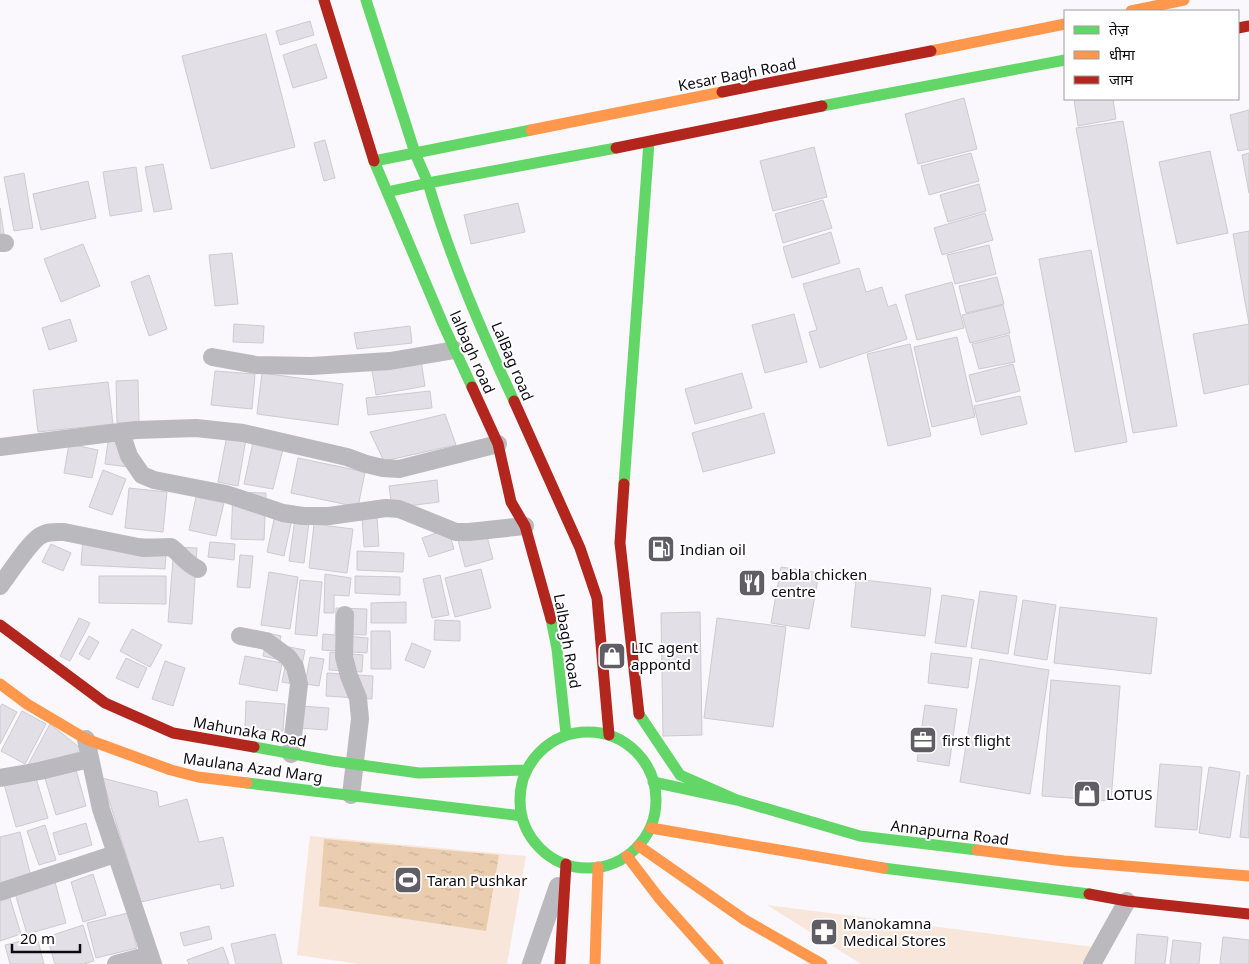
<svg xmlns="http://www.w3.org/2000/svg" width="1249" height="964" font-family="'Noto Sans','Noto Sans Devanagari',sans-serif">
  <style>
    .park { fill: #f7e6d9 }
    .water { fill: url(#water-ripples) }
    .building { fill: #e2dfe6; stroke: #cdcad2 }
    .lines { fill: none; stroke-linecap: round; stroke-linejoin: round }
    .street { stroke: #bab9bd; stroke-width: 18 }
    .fast { stroke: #63d668; stroke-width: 11 }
    .slow { stroke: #ff974d; stroke-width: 11 }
    .jam { stroke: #b3261e; stroke-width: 11 }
    .labels { text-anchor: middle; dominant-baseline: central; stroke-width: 4; stroke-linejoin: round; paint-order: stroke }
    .street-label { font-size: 15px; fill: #0d0a12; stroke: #fff }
    .poi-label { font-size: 15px; fill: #0d0a12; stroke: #fff; text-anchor: start }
  </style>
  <defs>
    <pattern id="water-ripples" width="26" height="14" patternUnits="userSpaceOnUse" patternTransform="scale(1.25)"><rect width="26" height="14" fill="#eacdaf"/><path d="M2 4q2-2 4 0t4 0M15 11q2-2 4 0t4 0" fill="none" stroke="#c8af96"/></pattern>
  </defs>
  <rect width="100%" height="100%" fill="#faf7fd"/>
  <!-- park -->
  <path class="park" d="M310 836 526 856 507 964H359L297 955Z
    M767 905 1093 947 1082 964H861Z"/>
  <!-- water -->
  <path class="water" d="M324 839 499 855 486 931 319 906Z"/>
  <!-- building -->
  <path class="building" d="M310 21 314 35 280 45 276 31Z
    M266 34 295 147 211 169 182 56Z
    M316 44 327 78 293 88 283 55Z
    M964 98 977 149 918 164 905 114Z
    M1074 99H1113L1116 119 1078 126Z
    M1249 110V149L1238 151 1230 115Z
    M1123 121 1177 426 1133 433 1076 128Z
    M325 140 335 178 324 181 314 143Z
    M814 147 827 197 773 211 760 161Z
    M1210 151 1228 233 1177 244 1159 162Z
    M971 153 979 181 929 195 921 166Z
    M1249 153V193L1242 155Z
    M163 164 172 209 154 212 145 167Z
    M136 167 142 211 110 216 103 172Z
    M24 173 33 228 14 231 4 177Z
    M88 181 96 218 41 230 33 194Z
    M979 184 986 211 948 222 940 195Z
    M823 200 832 228 783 243 775 214Z
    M518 203 525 232 471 244 464 215Z
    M0 208 4 234H0Z
    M985 213 993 240 942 255 934 228Z
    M1249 231V384L1204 394 1193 334 1249 324 1233 234Z
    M831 232 840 263 792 278 783 247Z
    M83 244 100 286 61 302 44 259Z
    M989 245 996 274 955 284 947 255Z
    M1091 250 1127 442 1075 452 1039 259Z
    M232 253 238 304 215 306 209 255Z
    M859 268 866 292 882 287 888 307 896 304 907 339 820 368 809 332 817 330 803 284Z
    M149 275 167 329 149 336 131 282Z
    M997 277 1004 304 966 313 959 286Z
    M952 282 964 328 917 340 905 295Z
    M1003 305 1010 333 970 343 962 315Z
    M794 314 807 362 765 373 752 325Z
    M70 319 77 341 49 350 42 328Z
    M234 324 264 326 263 343 233 342Z
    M410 326 412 343 357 349 354 333Z
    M1009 335 1015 362 979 369 972 344Z
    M957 337 975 417 932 427 914 347Z
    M910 344 931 436 888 446 867 354Z
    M421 361 425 386 376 395 372 370Z
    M1013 364 1020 391 976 402 969 375Z
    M215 371 255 374 252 409 211 405Z
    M262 373 343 384 338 425 257 414Z
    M742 373 752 408 695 424 685 389Z
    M138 380 139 422 117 423 116 381Z
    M108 382 113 424 38 432 33 390Z
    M430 391 432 408 368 415 366 398Z
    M1020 396 1027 424 981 435 974 406Z
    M764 413 775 453 703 472 692 433Z
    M445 414 456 445 384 461 370 432Z
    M228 430 247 433 238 486 218 482Z
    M109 434 132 437 128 467 105 464Z
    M253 442 283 449 273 489 244 484Z
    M69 444 98 450 92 478 64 473Z
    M298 458 365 472 358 507 291 493Z
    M103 470 126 479 112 515 89 507Z
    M437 480 439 502 392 508 389 486Z
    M129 488 167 492 163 532 125 528Z
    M233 492 266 493 264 540 231 539Z
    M196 497 224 503 216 536 189 530Z
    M275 515 292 519 284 556 267 552Z
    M377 516 379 546 364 547 362 517Z
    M295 519 309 522 304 563 289 561Z
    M314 524 353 529 347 573 309 568Z
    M484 525 493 559 465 567 456 532Z
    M448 529 454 549 429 557 422 538Z
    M83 536 167 540 165 569 81 565Z
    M210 542 235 544 234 560 208 557Z
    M51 544 71 553 63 571 42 562Z
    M174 547 197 548 192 624 168 622Z
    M357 551 404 553 403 572 357 570Z
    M240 555 253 556 250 588 237 587Z
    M781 567 819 573 809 629 771 623Z
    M481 569 491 608 455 617 445 578Z
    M269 572 298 577 290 629 261 625Z
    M325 574 351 578 349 596 334 595V613H324Z
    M440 575 449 615 432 618 423 579Z
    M99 576H166V604L99 603Z
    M355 576 400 577V595L355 593Z
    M856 579 931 588 925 636 851 627Z
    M300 580 322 582 317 636 295 634Z
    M980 591 1017 596 1008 654 971 648Z
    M942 595 974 600 966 647 935 643Z
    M1023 600 1056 605 1047 660 1014 655Z
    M406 602V623H371V603Z
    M1060 607 1157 618 1151 674 1054 663Z
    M336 608 367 609 366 635 335 634Z
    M700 612 702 735 663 736 661 613Z
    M79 618 90 623 70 661 60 656Z
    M717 618 786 627 773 727 704 718Z
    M435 620 460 621V641L434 640Z
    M132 629 162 645 150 667 120 651Z
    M371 631H390L391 669H371Z
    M268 633 281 636 276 659 263 656Z
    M323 634 368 638 367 653 322 650Z
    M89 636 99 642 89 660 79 654Z
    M412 643 431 651 424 668 405 660Z
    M289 647 305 650 298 685 282 682Z
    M330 652 363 655 362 672 329 670Z
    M931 653 972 658 968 688 928 683Z
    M245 656 282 663 277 691 239 684Z
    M310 657 324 659 319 686 305 684Z
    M126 658 147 668 138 688 116 678Z
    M980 659 1049 670 1030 794 960 782Z
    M165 661 185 668 173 706 152 699Z
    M327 673 373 676 372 699 326 696Z
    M1051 680 1120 686 1111 801 1042 796Z
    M246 701 285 704 283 731 245 728Z
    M2 704 17 712 0 744V707Z
    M925 705 957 709 949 766 917 761Z
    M301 706 329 708 327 730 299 728Z
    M22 711 46 724 25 764 1 751Z
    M50 724 84 751 28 765Z
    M1160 764 1202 767 1197 830 1155 827Z
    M75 766 86 806 56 815 44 775Z
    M1209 767 1240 772 1230 838 1199 833Z
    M35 775 48 818 16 827 4 784Z
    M1247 775 1249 776V838L1240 837Z
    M102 778 157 792 159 807 187 799 199 842 223 837 234 886 221 889 220 884 141 902Z
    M86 823 92 845 59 855 53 833Z
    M45 825 56 860 39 865 27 831Z
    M20 832 31 877 0 885V837Z
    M93 874 106 915 83 922 71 882Z
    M55 882 66 923 27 934 15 893Z
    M9 895 21 934 0 941V898Z
    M128 913 137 948 96 958 87 923Z
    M83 925 94 961 84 964H55L47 937Z
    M209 926 212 939 184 946 180 933Z
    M275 934 282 964H236L231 944Z
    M1137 934 1168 937 1165 964H1135Z
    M37 937 44 964H10L5 945Z
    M1223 937 1249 940V964H1220Z
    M1173 940 1201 943 1199 964H1170Z
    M223 947 229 964H189L187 960Z"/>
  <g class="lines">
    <!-- street -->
    <path class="street" d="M0 243H5
      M212 357 256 365 312 366 390 361 455 350
      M121 432 129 456 142 475 154 480 226 494 283 513 303 516H329L386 508 399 509 456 532H469L525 526
      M0 447 136 430 196 428 243 433 347 457 366 464 383 468 399 469 498 444
      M0 586C10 573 28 544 40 536 47 531 56 532 64 532L143 548 171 547C182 555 184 562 198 569
      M345 615 344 657 349 676 358 698 360 719 351 795
      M240 636 266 641 288 657 295 667 299 684 291 754
      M86 739 101 809 153 964
      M0 778 40 771 89 759
      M0 892 115 854
      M116 964 150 955
      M531 964 558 886
      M1092 964 1127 901"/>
    <!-- fast -->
    <path class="fast" d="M366 0 415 153 531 130
      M822 106 1065 60
      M387 192 428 183 415 153 374 161 443 324 472 387
      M514 401C481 330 450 258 428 183L616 148
      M624 484 649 142
      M551 619 557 649 566 734
      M639 714 680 775 737 800
      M520 800a68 68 0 1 1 136 0a68 68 0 1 1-136 0Z
      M254 747 332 761 419 773 526 770
      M653 782 737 800 860 836 977 850
      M247 783 522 816
      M883 868 1089 894"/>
    <!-- slow -->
    <path class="slow" d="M1131 11 1184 0
      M931 51 1065 24
      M531 130 722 92
      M0 684 27 704 86 739 171 770 198 777 247 783
      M651 828 883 868
      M639 846 745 920 822 964
      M977 850 1064 861 1249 876
      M627 856 659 898 718 964
      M595 964 598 867"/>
    <!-- jam -->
    <path class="jam" d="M324 0 374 161
      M1238 28 1249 26
      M722 92 931 51
      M616 148 822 106
      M472 387 498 444 511 502 525 526 551 619
      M514 401 580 548 597 598 609 735
      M624 484 620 543 639 714
      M0 625 105 703 173 733 254 747
      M1089 894 1127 901 1249 914
      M560 964 566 864"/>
  </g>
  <!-- icons -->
  <defs>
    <g id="fuel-square" transform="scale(1.4375)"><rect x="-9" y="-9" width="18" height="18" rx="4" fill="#605d64" stroke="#fff"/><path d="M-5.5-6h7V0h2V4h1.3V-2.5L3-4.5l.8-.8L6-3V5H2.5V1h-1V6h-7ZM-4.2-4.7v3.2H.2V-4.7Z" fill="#fff"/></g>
    <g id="restaurant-square" transform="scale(1.4375)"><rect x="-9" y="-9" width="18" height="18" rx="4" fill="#605d64" stroke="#fff"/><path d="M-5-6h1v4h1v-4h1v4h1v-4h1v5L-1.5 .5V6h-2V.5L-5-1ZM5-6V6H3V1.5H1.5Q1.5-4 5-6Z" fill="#fff"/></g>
    <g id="shop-square" transform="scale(1.4375)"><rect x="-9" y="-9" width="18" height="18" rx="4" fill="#605d64" stroke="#fff"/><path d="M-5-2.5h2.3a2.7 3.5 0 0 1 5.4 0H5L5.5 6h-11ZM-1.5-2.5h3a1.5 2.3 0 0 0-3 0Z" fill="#fff"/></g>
    <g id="office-square" transform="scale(1.4375)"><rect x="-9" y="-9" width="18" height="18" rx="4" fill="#605d64" stroke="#fff"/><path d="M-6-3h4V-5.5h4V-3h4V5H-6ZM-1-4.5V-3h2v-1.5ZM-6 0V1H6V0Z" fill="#fff"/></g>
    <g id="stadium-square" transform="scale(1.4375)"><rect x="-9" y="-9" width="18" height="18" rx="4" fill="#605d64" stroke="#fff"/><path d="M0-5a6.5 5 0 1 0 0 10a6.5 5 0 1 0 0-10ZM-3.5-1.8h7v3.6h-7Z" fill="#fff"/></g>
    <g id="pharmacy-square" transform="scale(1.4375)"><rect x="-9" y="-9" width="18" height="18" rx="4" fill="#605d64" stroke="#fff"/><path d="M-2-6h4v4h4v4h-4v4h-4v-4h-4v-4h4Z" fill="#fff"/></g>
  </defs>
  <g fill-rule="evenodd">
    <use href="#fuel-square" x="661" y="549"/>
    <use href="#restaurant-square" x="752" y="583"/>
    <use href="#shop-square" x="612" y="656"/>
    <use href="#office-square" x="923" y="740"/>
    <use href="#shop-square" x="1087" y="794"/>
    <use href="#stadium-square" x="408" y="880"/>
    <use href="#pharmacy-square" x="824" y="932"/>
  </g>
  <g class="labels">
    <!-- street labels -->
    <g class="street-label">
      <text transform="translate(737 74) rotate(-11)">Kesar Bagh Road</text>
      <text transform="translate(473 352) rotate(66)">lalbagh road</text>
      <text transform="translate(513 361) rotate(67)">LalBag road</text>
      <text transform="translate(568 641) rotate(80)">Lalbagh Road</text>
      <text transform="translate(250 731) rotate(10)">Mahunaka Road</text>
      <text transform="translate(253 767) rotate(8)">Maulana Azad Marg</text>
      <text transform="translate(950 832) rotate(7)">Annapurna Road</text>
    </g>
    <!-- poi labels -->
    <g class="poi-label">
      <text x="680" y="549">Indian oil</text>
      <text x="771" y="574">babla chicken<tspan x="771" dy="17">centre</tspan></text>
      <text x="631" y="647">LIC agent<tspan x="631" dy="17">appontd</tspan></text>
      <text x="942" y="740">first flight</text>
      <text x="1106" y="794">LOTUS</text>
      <text x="427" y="880">Taran Pushkar</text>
      <text x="843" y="923">Manokamna<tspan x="843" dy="17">Medical Stores</tspan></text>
    </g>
  </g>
  <!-- legend -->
  <rect x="1064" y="10" width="175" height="90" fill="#ffffff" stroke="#9e9da0"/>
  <rect x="1074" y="26" width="25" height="8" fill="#63d668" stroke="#9e9da0"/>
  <text x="1109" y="35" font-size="15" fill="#0d0a12">तेज़</text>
  <rect x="1074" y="51" width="25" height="8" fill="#ff974d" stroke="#9e9da0"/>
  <text x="1109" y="60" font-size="15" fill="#0d0a12">धीमा</text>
  <rect x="1074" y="76" width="25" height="8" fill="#b3261e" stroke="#9e9da0"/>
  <text x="1109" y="85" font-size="15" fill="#0d0a12">जाम</text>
  <!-- scale -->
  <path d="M12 944v8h68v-8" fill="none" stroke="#0d0a12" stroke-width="2.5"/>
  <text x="20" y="944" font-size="15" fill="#0d0a12" stroke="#ffffff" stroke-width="4" paint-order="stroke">20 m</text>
</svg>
